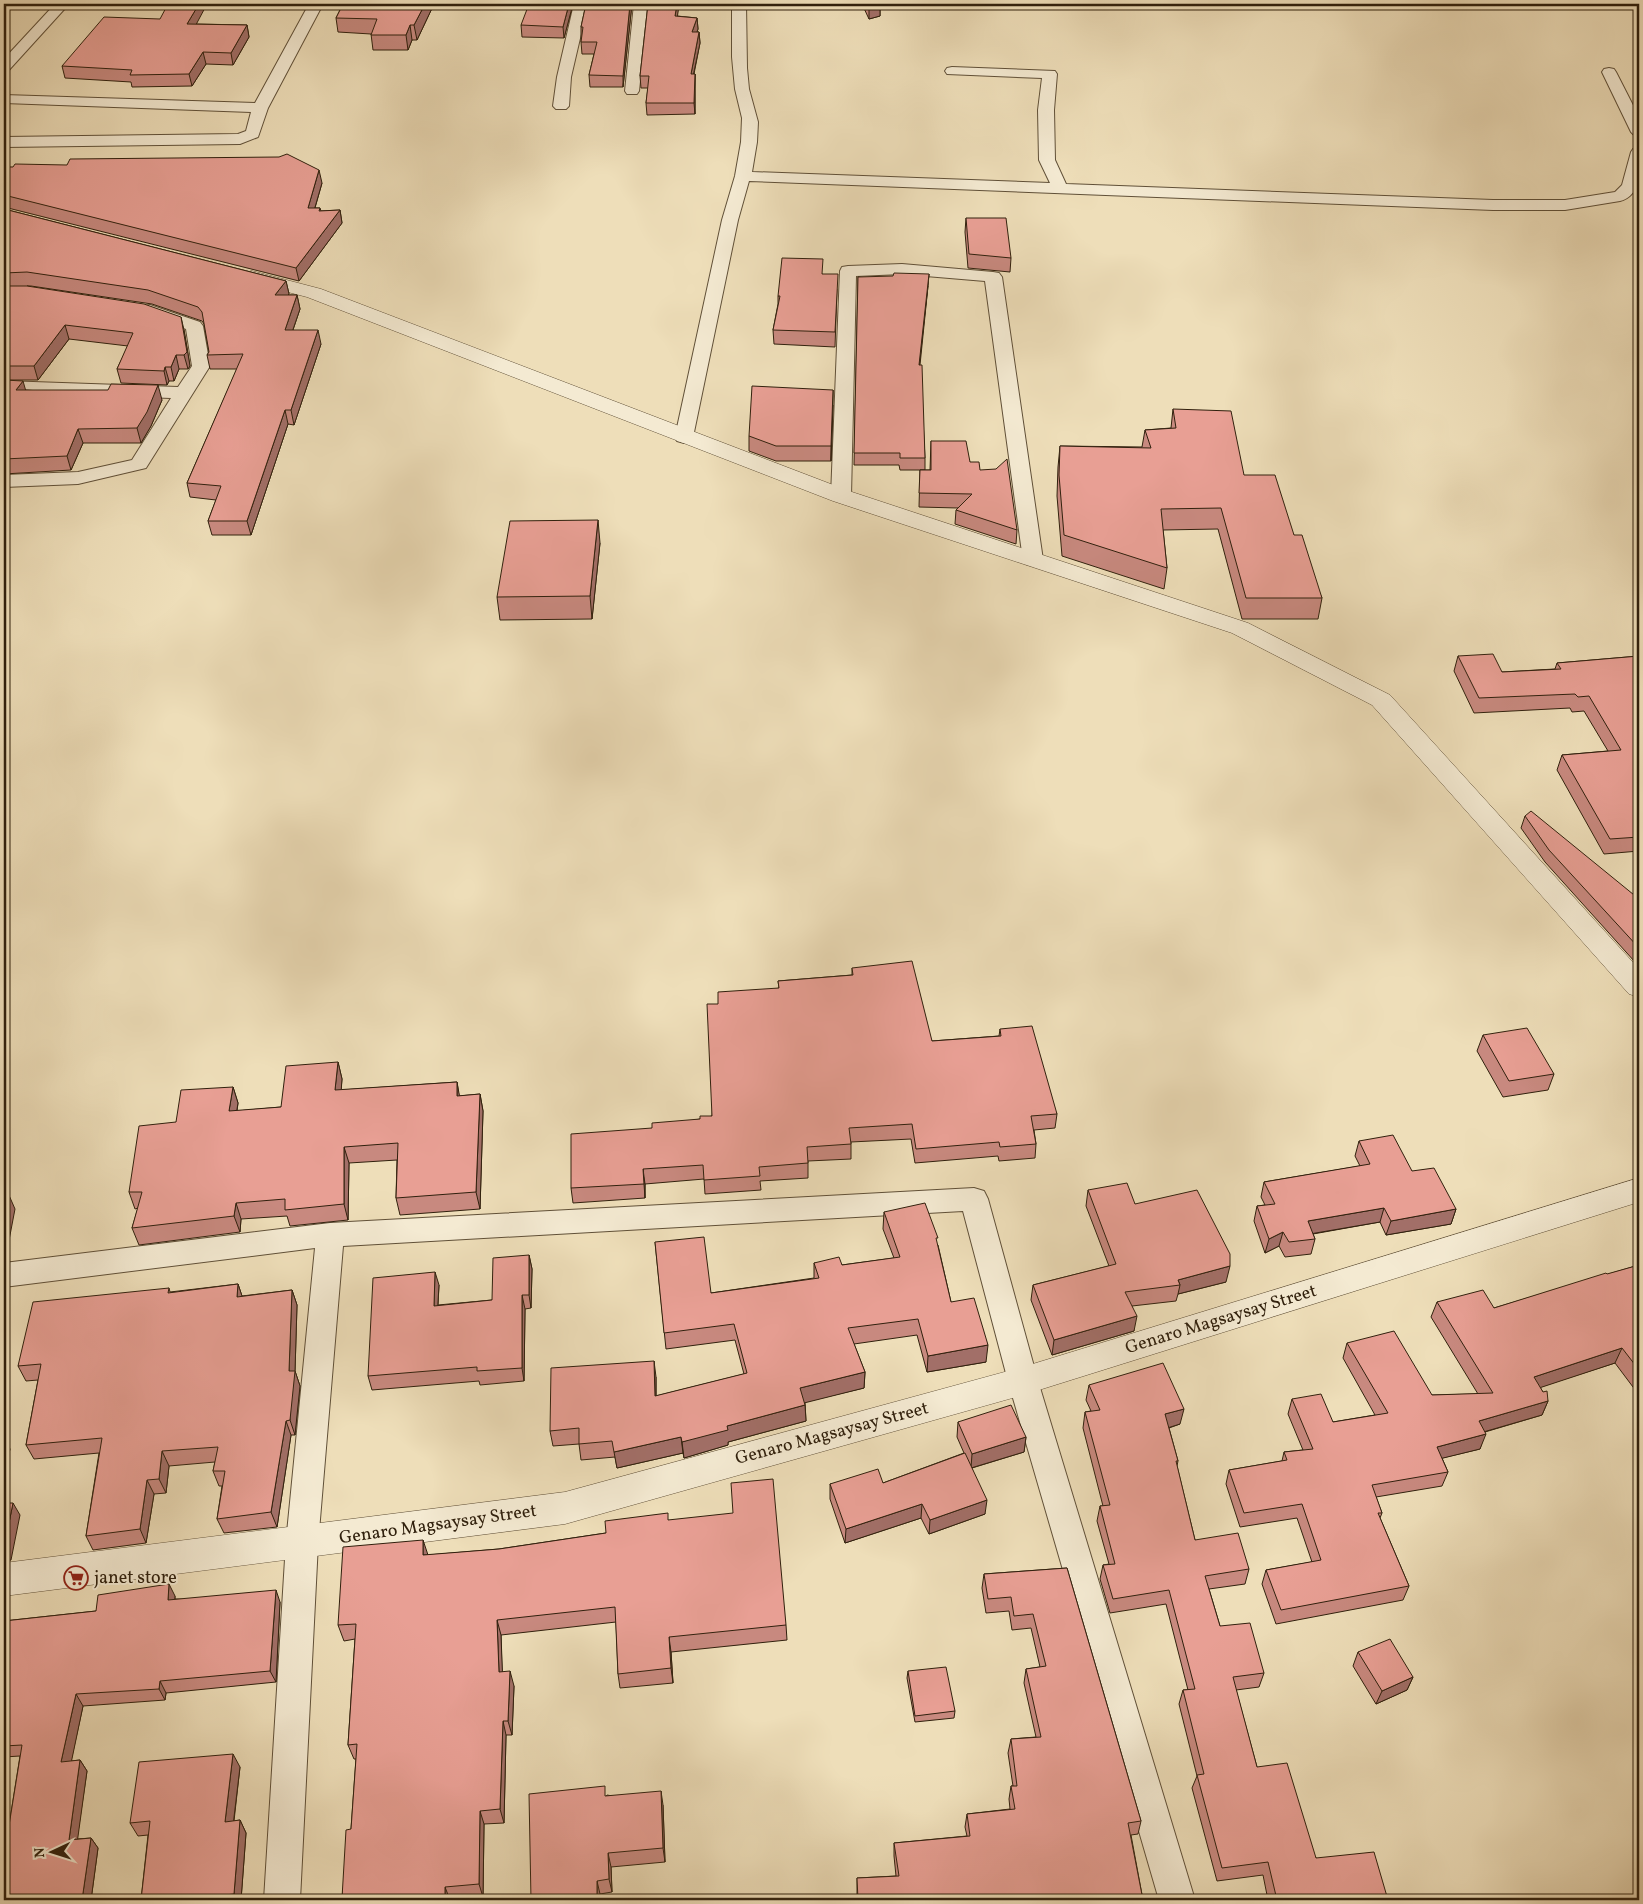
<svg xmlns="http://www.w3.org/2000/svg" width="1643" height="1904" font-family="Vollkorn,serif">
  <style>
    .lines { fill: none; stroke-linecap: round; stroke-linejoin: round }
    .minor-casing { stroke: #605038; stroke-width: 2 }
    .tertiary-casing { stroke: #605038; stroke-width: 1 }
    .minor { fill: #f4ead2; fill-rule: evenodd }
    .tertiary { fill: #f4ead2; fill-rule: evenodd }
    .wall { fill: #c8897f; stroke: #30200d }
    .shaded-wall { fill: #a26f68; stroke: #30200d }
    .building { fill: #e89f94; stroke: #30200d }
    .labels { text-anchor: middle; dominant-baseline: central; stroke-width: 4; stroke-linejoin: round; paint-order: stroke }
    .near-street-label { font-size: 18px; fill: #30200d; stroke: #f4ead2 }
    .near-poi-label { font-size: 18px; fill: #30200d; stroke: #f4ead2; text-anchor: start }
  </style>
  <rect width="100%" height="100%" fill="#eedeb9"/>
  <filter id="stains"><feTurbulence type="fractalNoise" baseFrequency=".004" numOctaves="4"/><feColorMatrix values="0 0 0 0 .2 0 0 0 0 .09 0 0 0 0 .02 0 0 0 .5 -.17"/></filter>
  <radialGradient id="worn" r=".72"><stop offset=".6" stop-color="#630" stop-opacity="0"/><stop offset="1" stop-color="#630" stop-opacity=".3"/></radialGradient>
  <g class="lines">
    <!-- minor casing -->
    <g class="minor-casing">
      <path id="minor" d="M55 4H69L9 70 4 71V59Z
        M309 4H323L268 108 258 137 240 144 4 147V137L238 134 246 131 251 112 4 103V95L255 103Z
        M574 4H588L571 77 569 106 566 109H556L553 106 557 77Z
        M634 4H648L639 91 637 94H627L625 91Z
        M732 4H746L747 68 749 89 758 122 757 142 752 172 1050 183 1039 160 1038 110 1042 78 947 74 945 71 947 68 952 67 1055 71 1057 74 1054 110 1055 160 1066 184 1493 200H1565L1615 192 1622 185 1631 152 1633 149 1639 147C1640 166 1643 195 1620 201L1565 210H1493L749 181 738 220 693 437 691 441 684 443 677 441 675 437 722 220 735 176 741 142 742 118 735 89 732 57Z
        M1609 68 1614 69 1616 72 1639 117V137L1634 135 1631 132 1602 72 1604 69Z
        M902 264 993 272 999 273 1002 277 1043 560 1040 564 1033 566 1026 564 1023 560 985 281 902 274 856 276 851 496 848 500 841 502 834 500 831 496 840 271 842 267 848 266Z
        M150 305 200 322 203 326 210 366 146 468 78 484 4 487V475L78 472 132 460 171 398 4 392V381L178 387 192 366 186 329 144 314 141 310 144 306Z
        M974 1188 984 1191 988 1199 1038 1381 1195 1900H1159L1008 1381 963 1211 343 1246 318 1543 300 1900H264L286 1543 315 1248 4 1287V1263L330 1223Z"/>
    </g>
    <!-- tertiary casing -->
    <g class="tertiary-casing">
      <path id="tertiary" d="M252 271 321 289 849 491 1248 623 1390 695 1639 969V997L1629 994 1372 705 1232 633 833 501 307 297 245 281 243 277 245 273Z
        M1639 1178V1202L1023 1395 565 1524 4 1596V1563L565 1492 1023 1367Z"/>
    </g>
    <!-- minor -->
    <use href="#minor" class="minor"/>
    <!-- tertiary -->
    <use href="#tertiary" class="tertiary"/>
  </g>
  <!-- wall -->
  <path class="wall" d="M343 4H434L417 40H412L408 50H373L371 34 338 32 336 18Z
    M573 4 564 38 522 37 521 25Z
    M586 4H632L623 87H590L589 75 594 54H582L581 42V27Z
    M648 4H679L677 16 697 18 698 29 697 32H699L700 43 694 74H695V114L647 115 646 103 648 88H641L640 76Z
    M862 4H880V16L869 19Z
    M196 24 247 25 249 37 233 65 206 64 192 86 132 87 131 82 65 78 62 66Z
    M4 167 322 183 315 208H320L321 211 340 210 342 223 299 281 4 207V208Z
    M4 209 286 281 289 294 288 295H297L300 309 293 330 321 344 294 425 288 424 251 535H212L208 521 216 500 190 497 187 483 237 369H210L207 355 209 352 204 324 202 321 152 304 31 286H27L184 330 190 366 188 369H179L174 381H169L167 385 121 383 117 369 128 346 69 339 38 380H7L26 390 162 400 151 426 141 443H83L71 470 4 474Z
    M966 218 1011 258 1010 272 968 268 965 232Z
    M823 274 837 289 835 347 774 344 773 330 778 304V296Z
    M858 277 928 286 920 365 925 458V470H900L899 465H854Z
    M833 405 831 461H776L749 451V436Z
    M1173 409 1244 475 1294 535 1322 598 1318 619H1242L1218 529 1163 530 1167 568 1164 589 1062 556 1057 496 1058 467 1060 446 1142 447 1145 430 1171 428Z
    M931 441 970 462 980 470 1017 530 1016 544 955 524 956 510 958 508 919 507 920 470H930Z
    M600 543 592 619 500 620 497 597Z
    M1458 656 1502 672 1555 669 1557 663 1639 656V851L1604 854 1557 770 1562 755 1608 751 1584 711 1572 712 1570 708 1474 713 1454 671Z
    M1525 816 1639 899V961L1635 962 1545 862 1521 828Z
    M852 968 932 1041 999 1036 1000 1029 1057 1114 1055 1128 1034 1130 1036 1144 1035 1158 999 1161 998 1156 915 1163 911 1139 851 1142V1159L808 1161V1178L760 1181 761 1190 705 1194 704 1179 645 1184V1198L573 1203 571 1188 652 1128 700 1119 712 1116 718 1004 779 988 778 981 852 975Z
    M1483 1035 1554 1074 1548 1090 1503 1097 1477 1051Z
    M338 1062 342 1079 341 1090 457 1082 459 1096 480 1094 483 1111 480 1209 400 1215 396 1198 397 1160 349 1163 348 1220 290 1226 287 1216 241 1219 240 1232 139 1245 132 1228 138 1208 135 1209 129 1192 176 1122 233 1087 238 1103 237 1111 281 1107Z
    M1359 1141 1412 1171 1456 1209 1451 1224 1386 1235 1380 1222 1313 1234 1315 1239 1311 1254 1285 1257 1279 1246 1265 1253 1254 1221 1257 1206 1265 1205 1261 1197 1264 1182 1360 1166 1355 1156Z
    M1088 1190 1135 1204 1226 1282 1178 1294 1176 1301 1132 1306 1134 1331 1052 1355 1031 1300 1033 1285 1109 1266 1086 1206Z
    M884 1212 938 1245 951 1302 986 1362 927 1372 917 1335 854 1344 865 1372 864 1388 805 1402 806 1421 728 1442V1445L684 1458 683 1453 617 1468 615 1457 581 1460 579 1444 553 1446 550 1431 656 1377V1396L744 1374 735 1340 666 1349 655 1242 711 1293 814 1278V1263L842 1265 894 1258 883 1229Z
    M1639 1222V1240L1634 1233Z
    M529 1255 532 1269 531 1308 525 1309 524 1381 480 1385 479 1381 372 1390 368 1376 439 1285 438 1305 492 1300Z
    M1639 1265V1395L1615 1363 1540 1387 1548 1401 1542 1415 1485 1432 1480 1449 1442 1458 1448 1472 1442 1486 1376 1497 1382 1513 1380 1518 1409 1586 1403 1600 1276 1624 1262 1584 1266 1570 1312 1562 1297 1518 1240 1527 1226 1484 1229 1470 1282 1461 1284 1452 1303 1450 1288 1414 1292 1399 1333 1422 1375 1415 1343 1358 1347 1343 1432 1395 1478 1394 1431 1317 1437 1302 1494 1308Z
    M238 1284 242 1296 292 1290 297 1305 295 1371 300 1386 295 1435H291L277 1527 224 1533 217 1519 222 1486H219L213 1471 215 1462 169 1466 166 1493 154 1494 146 1543 93 1550 86 1536 99 1453 34 1459 26 1445 38 1380 26 1381 18 1366 169 1288 170 1292Z
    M1089 1385 1180 1424 1169 1428 1178 1461 1177 1466 1195 1540 1249 1569 1245 1584 1209 1589 1220 1626 1264 1673 1259 1687 1236 1690 1257 1767 1316 1858 1388 1900H1268L1263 1875 1217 1881 1192 1788 1197 1776 1179 1704 1183 1690H1188L1166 1604 1110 1613 1100 1579 1103 1565 1109 1564 1097 1521 1100 1506H1103L1083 1428 1085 1412 1091 1411 1086 1400Z
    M958 1422 1026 1437 1024 1452 972 1468 985 1514 929 1534 921 1518 845 1543 830 1499V1484L883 1483 964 1453 957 1437Z
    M668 1520 786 1625 787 1640 671 1652 673 1683 620 1688 618 1674 616 1622 501 1635 502 1672 514 1686 512 1735H506L504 1823 484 1824 483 1897 450 1900H343L342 1898 351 1829 356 1759H354L348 1745 355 1639 344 1641 338 1625 428 1555 499 1549 606 1533Z
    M1067 1568 1141 1821 1138 1834 1131 1835 1143 1900H857V1878L896 1876 894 1856V1843L967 1836 965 1827 967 1814 1010 1809 1009 1799 1011 1786H1013L1008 1753 1011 1739 1036 1737 1024 1683 1026 1669 1040 1667 1031 1628 1012 1630 1009 1611 986 1613 982 1588 984 1574Z
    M175 1596V1599L280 1602 276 1682 166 1693 165 1700 83 1706 71 1761 80 1760 87 1771 77 1839 91 1838 98 1848 91 1900H4L7 1838 20 1756 4 1757V1621L96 1611Z
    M1358 1652 1413 1677 1407 1690 1376 1704 1353 1666Z
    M908 1671 955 1711 954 1718 915 1722 907 1678Z
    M240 1767 234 1821 240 1820 246 1833 241 1900H141L148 1835 138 1836 130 1823Z
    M607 1795 663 1805 665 1862 611 1867 612 1892 600 1894V1900H531Z"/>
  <!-- shaded-wall -->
  <path class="shaded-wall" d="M199 4H207L190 36 187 24Z
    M425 4H434L417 40 414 25Z
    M569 4H573L564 38 563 27Z
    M630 4H632L623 87V76Z
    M677 4H679L676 28 675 16Z
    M880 4V16L869 19V8Z
    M697 18 698 29 693 43 692 32Z
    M247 25 249 37 233 65 231 53Z
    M410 25 412 40 408 50 406 35Z
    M699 32 700 43 691 86V74Z
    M203 52 206 64 192 86 189 74Z
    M695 74V114L694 103Z
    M319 170 322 183 311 221 308 208Z
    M340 210 342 223 299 281 296 268Z
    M929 274 928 286 918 377 919 365Z
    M286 281 289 294 278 309 275 295Z
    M297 295 300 309 288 344 285 330Z
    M181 317 184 330 190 366 188 369 184 355Z
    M65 325 69 339 38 380 34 366Z
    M318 330 321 344 294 425 291 410Z
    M176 355 179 369 174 381 171 367Z
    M165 367 169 381 167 385 164 371Z
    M23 381 27 395 16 390Z
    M158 385 162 400 151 426 141 443 137 428Z
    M833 390V405L831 461V446Z
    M285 410 288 424 251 535 247 521Z
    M78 429 83 443 71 470 67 456Z
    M598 520 600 543 592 619 590 596Z
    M338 1062 342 1079 340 1107 335 1090Z
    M457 1082 460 1099 457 1096Z
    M233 1087 238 1103 234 1128 229 1111Z
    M480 1094 483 1111 480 1209 476 1192Z
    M344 1147 349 1163 348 1220 344 1204Z
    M643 1169 645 1184V1198L644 1184Z
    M8 1193 15 1209 6 1256 4 1252V1215Z
    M236 1203 241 1219 240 1232 234 1216Z
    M1384 1208 1380 1222 1304 1235 1308 1221Z
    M1456 1209 1451 1224 1386 1235 1391 1221Z
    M1283 1232 1279 1246 1265 1253 1269 1239Z
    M529 1255 532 1269 531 1308 529 1295Z
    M1230 1266 1226 1282 1178 1294 1180 1285 1178 1280Z
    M435 1272 439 1285 437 1319 434 1306Z
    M238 1284 243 1299 237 1297Z
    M292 1290 297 1305 295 1371 300 1386 295 1435 290 1420 289 1371Z
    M522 1295 525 1309 524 1381 522 1368Z
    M1137 1316 1134 1331 1052 1355 1054 1340Z
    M988 1345 986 1362 927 1372 928 1356Z
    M1622 1348 1615 1363 1527 1392 1534 1377Z
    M654 1361 656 1377V1412L655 1396Z
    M865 1372 864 1388 800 1404V1388Z
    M1548 1401 1542 1415 1473 1435 1479 1421Z
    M805 1405 806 1421 728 1442V1445L684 1458 682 1442 727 1426Z
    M1184 1409 1180 1424 1161 1430 1165 1414Z
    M286 1421 291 1435 277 1527 271 1512Z
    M1486 1434 1480 1449 1431 1461 1437 1447Z
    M681 1437 683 1453 617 1468 614 1452Z
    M1026 1437 1024 1452 971 1468 972 1454Z
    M4 1438 10 1449 4 1478Z
    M162 1451 169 1466 166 1493 159 1479Z
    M147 1480 154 1494 146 1543 140 1529Z
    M987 1500 985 1514 929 1534 930 1520Z
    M13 1503 20 1515 11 1560 4 1562V1548Z
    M922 1504 921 1518 845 1543 846 1529Z
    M423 1540 428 1555H423Z
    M169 1584 175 1596 174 1612 168 1600Z
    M276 1590 280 1602 276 1682 270 1671Z
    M497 1620 501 1635 503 1687 499 1672Z
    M669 1637 671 1652 673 1683 671 1668Z
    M510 1671 514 1686 512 1735 508 1721Z
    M1413 1677 1407 1690 1376 1704 1382 1691Z
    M160 1681 166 1693 165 1700 159 1689Z
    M76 1694 83 1706 69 1773 61 1762Z
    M503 1721 506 1735 504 1823 500 1809Z
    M233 1754 240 1767 232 1834 225 1822Z
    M80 1760 87 1771 76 1851 69 1840Z
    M661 1791 663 1805 665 1862 663 1848Z
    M480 1811 484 1824 483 1897 479 1884Z
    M240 1820 246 1833 241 1900H237L234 1894Z
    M91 1838 98 1848 91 1900H82Z
    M608 1853 611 1867 612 1892 609 1879Z
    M597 1881 600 1894V1900H597Z
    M445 1887 450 1900H445Z"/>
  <!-- building -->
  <path class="building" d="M168 4H199L187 24 247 25 231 53 203 52 189 74 130 75 132 70 62 66 104 17 160 19Z
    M343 4H425L414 25H410L406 35H371L377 19 336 18Z
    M529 4H569L563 27 521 25Z
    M586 4H630L623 76 589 75 597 42H581L583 27H581Z
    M648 4H677L675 16 697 18 692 32H699L691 74H695L694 103H646L649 76H640Z
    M868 4H880L869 8Z
    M287 154 319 170 308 208H320L319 211 340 210 296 268 4 195V167H13L15 164 67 165 70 159 279 157Z
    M4 209 286 281 275 295H297L285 330H318L291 410H285L247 521H208L221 486 187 483 243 354 207 355 209 352 202 312 198 307 148 290 27 272 4 273Z
    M966 218H1006L1011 258 969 254Z
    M782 258 823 259 822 274H838L835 332 773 330 780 296H778Z
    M894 273 929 274 919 365H922L925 458H900V453H854L858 277 893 276Z
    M4 286H27L144 304 181 317 187 352 184 355H176L171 367H165L164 371 117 369 133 333 65 325 34 366H4Z
    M4 380 23 381 16 390H108L111 384 158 385 147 412 137 428 78 429 67 456 4 459Z
    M752 386 833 390 831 446H776L749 436Z
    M1173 409 1231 411 1244 475H1275L1294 535H1302L1322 598H1246L1221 508 1161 509 1167 568 1064 535 1059 475 1060 446 1151 448 1145 430 1176 428Z
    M931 441H966L970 462H979L980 470 996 469 1007 459 1017 530 956 510 972 494 919 493 920 470H931Z
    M598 520 590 596 497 597 510 521Z
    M1493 654 1502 672 1561 669 1557 663 1639 656V837L1610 839 1562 755 1621 750 1589 696 1578 697 1575 694 1479 698 1458 656Z
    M1531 811 1639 899V948L1549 850 1525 816Z
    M912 961 932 1041 1001 1036 1000 1029 1032 1026 1057 1114 1031 1116 1036 1144 1000 1147 999 1142 916 1149 912 1124 849 1128 851 1144 807 1147 808 1163 759 1167 760 1176 704 1180 703 1165 643 1169 644 1184 571 1188V1134L652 1128V1123L700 1119V1116H712L707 1004H718V992L779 988 778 981 853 975 852 968Z
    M1527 1028 1554 1074 1509 1081 1483 1035Z
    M338 1062 335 1090 457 1082V1096L480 1094 476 1192 396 1198 398 1143 344 1147V1204L285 1210V1199L236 1203 234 1216 132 1228 142 1192H129L139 1126 176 1122 181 1090 233 1087 229 1111 281 1107 286 1066Z
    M1393 1135 1412 1171 1434 1168 1456 1209 1391 1221 1384 1208 1308 1221 1315 1239 1289 1242 1283 1232 1269 1239 1257 1206 1275 1204 1264 1182 1370 1164 1359 1141Z
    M1127 1183 1135 1204 1197 1190 1230 1254V1266L1178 1280 1180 1285 1125 1292 1137 1316 1054 1340 1033 1285 1116 1264 1088 1190Z
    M8 1193 4 1215V1194Z
    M925 1203 938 1238H936L951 1302 974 1298 988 1345 928 1356 918 1319 848 1328 865 1372 800 1388 805 1405 727 1426 728 1430 682 1442 681 1437 614 1452 612 1441 579 1444V1428L550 1431 551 1368 654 1361 655 1396 747 1373 734 1324 664 1333 655 1242 704 1237 711 1293 819 1278 814 1263 839 1257 842 1265 900 1257 884 1212Z
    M529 1255V1295H522V1368L477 1371V1367L368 1376 373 1278 435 1272 434 1306 492 1300 493 1258Z
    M1639 1265V1370L1622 1348 1534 1377 1543 1392 1547 1391 1548 1401 1479 1421 1486 1434 1437 1447 1448 1472 1372 1485 1382 1513H1378L1409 1586 1281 1610 1266 1570 1321 1560 1302 1504 1244 1513 1229 1470 1287 1460 1284 1452 1313 1449 1292 1399 1321 1394 1333 1422 1388 1413 1347 1343 1394 1331 1432 1395 1493 1393 1437 1302 1483 1290 1494 1308 1606 1273 1607 1274Z
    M238 1284 237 1297 292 1290 289 1371H295L290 1420 286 1421 271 1512 217 1519 225 1471H213L218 1447 162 1451 159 1479 147 1480 140 1529 86 1536 102 1438 26 1445 41 1364 18 1366 33 1302 169 1288 168 1293Z
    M1163 1363 1184 1409 1165 1414 1178 1461H1176L1195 1540 1238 1533 1249 1569 1205 1576 1220 1626 1250 1623 1264 1673 1233 1677 1257 1767 1287 1763 1316 1858 1374 1852 1388 1900H1277L1268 1862 1222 1868 1197 1775 1204 1774 1183 1690 1195 1689 1169 1590 1113 1599 1103 1565 1115 1564 1100 1506 1110 1505 1085 1412 1100 1410 1089 1385Z
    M1011 1405 1026 1437 972 1454 958 1422Z
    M965 1453 987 1500 930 1520 922 1504 846 1529 830 1484 878 1469 883 1483Z
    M773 1479 786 1625 669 1637 671 1668 618 1674 615 1607 497 1620 499 1672 510 1671 508 1721H503L500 1809 480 1811 479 1884 445 1887V1900H350V1897L342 1898 346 1830 351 1829 357 1744 348 1745 356 1624 338 1625 343 1547 423 1540V1555L499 1549 606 1533 605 1521 668 1513V1520L733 1513 731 1483Z
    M4 1503H13L4 1548Z
    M1067 1568 1141 1821 1128 1823 1143 1900H858L857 1878 899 1876 894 1843 970 1836 967 1814 1015 1809 1011 1786H1017L1011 1739 1041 1737 1026 1669 1046 1666 1033 1614 1014 1616 1011 1597 988 1599 984 1574Z
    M169 1584 168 1600 276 1590 270 1671 160 1681 159 1689 76 1694 61 1762 80 1760 69 1840 91 1838 82 1900H4V1838H7L22 1745 4 1746V1621L96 1611 98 1595Z
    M1390 1639 1413 1677 1382 1691 1358 1652Z
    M946 1667 955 1711 915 1716 908 1671Z
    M233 1754 225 1822 240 1820 234 1894 177 1900H141L150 1821 130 1823 139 1762Z
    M605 1786V1796L661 1791 663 1848 608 1853 609 1879 597 1881V1900H531L529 1794Z"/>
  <!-- icons -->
  <defs>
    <g id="supermarket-ring" transform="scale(1.25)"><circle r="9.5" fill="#f4ead2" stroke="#8f2418" stroke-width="1.5"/><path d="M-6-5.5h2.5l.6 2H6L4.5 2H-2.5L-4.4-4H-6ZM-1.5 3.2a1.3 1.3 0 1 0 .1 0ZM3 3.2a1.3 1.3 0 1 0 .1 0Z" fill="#8f2418"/></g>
  </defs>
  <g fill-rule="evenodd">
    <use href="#supermarket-ring" x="76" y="1578"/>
  </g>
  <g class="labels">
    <!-- near-street labels -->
    <g class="near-street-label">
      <text transform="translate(1221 1320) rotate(-17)">Genaro Magsaysay Street</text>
      <text transform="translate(832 1434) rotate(-15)">Genaro Magsaysay Street</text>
      <text transform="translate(438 1525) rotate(-8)">Genaro Magsaysay Street</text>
    </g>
    <!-- near-poi labels -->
    <g class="near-poi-label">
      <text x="94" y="1578">janet store</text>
    </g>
  </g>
  <!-- margin -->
  <rect width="1643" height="1904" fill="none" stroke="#eedeb9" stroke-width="20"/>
  <rect x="5" y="5" width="1633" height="1894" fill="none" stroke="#30200d" stroke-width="2.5"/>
  <rect x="10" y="10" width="1623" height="1884" fill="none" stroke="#30200d"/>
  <!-- north arrow -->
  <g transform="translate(52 1852) rotate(266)" stroke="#f4ead2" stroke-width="4" paint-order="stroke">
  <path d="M0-4L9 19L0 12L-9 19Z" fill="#30200d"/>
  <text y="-8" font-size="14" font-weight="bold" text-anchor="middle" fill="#30200d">N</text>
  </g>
  <rect width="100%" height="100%" filter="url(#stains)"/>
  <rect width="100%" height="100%" fill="url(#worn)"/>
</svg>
